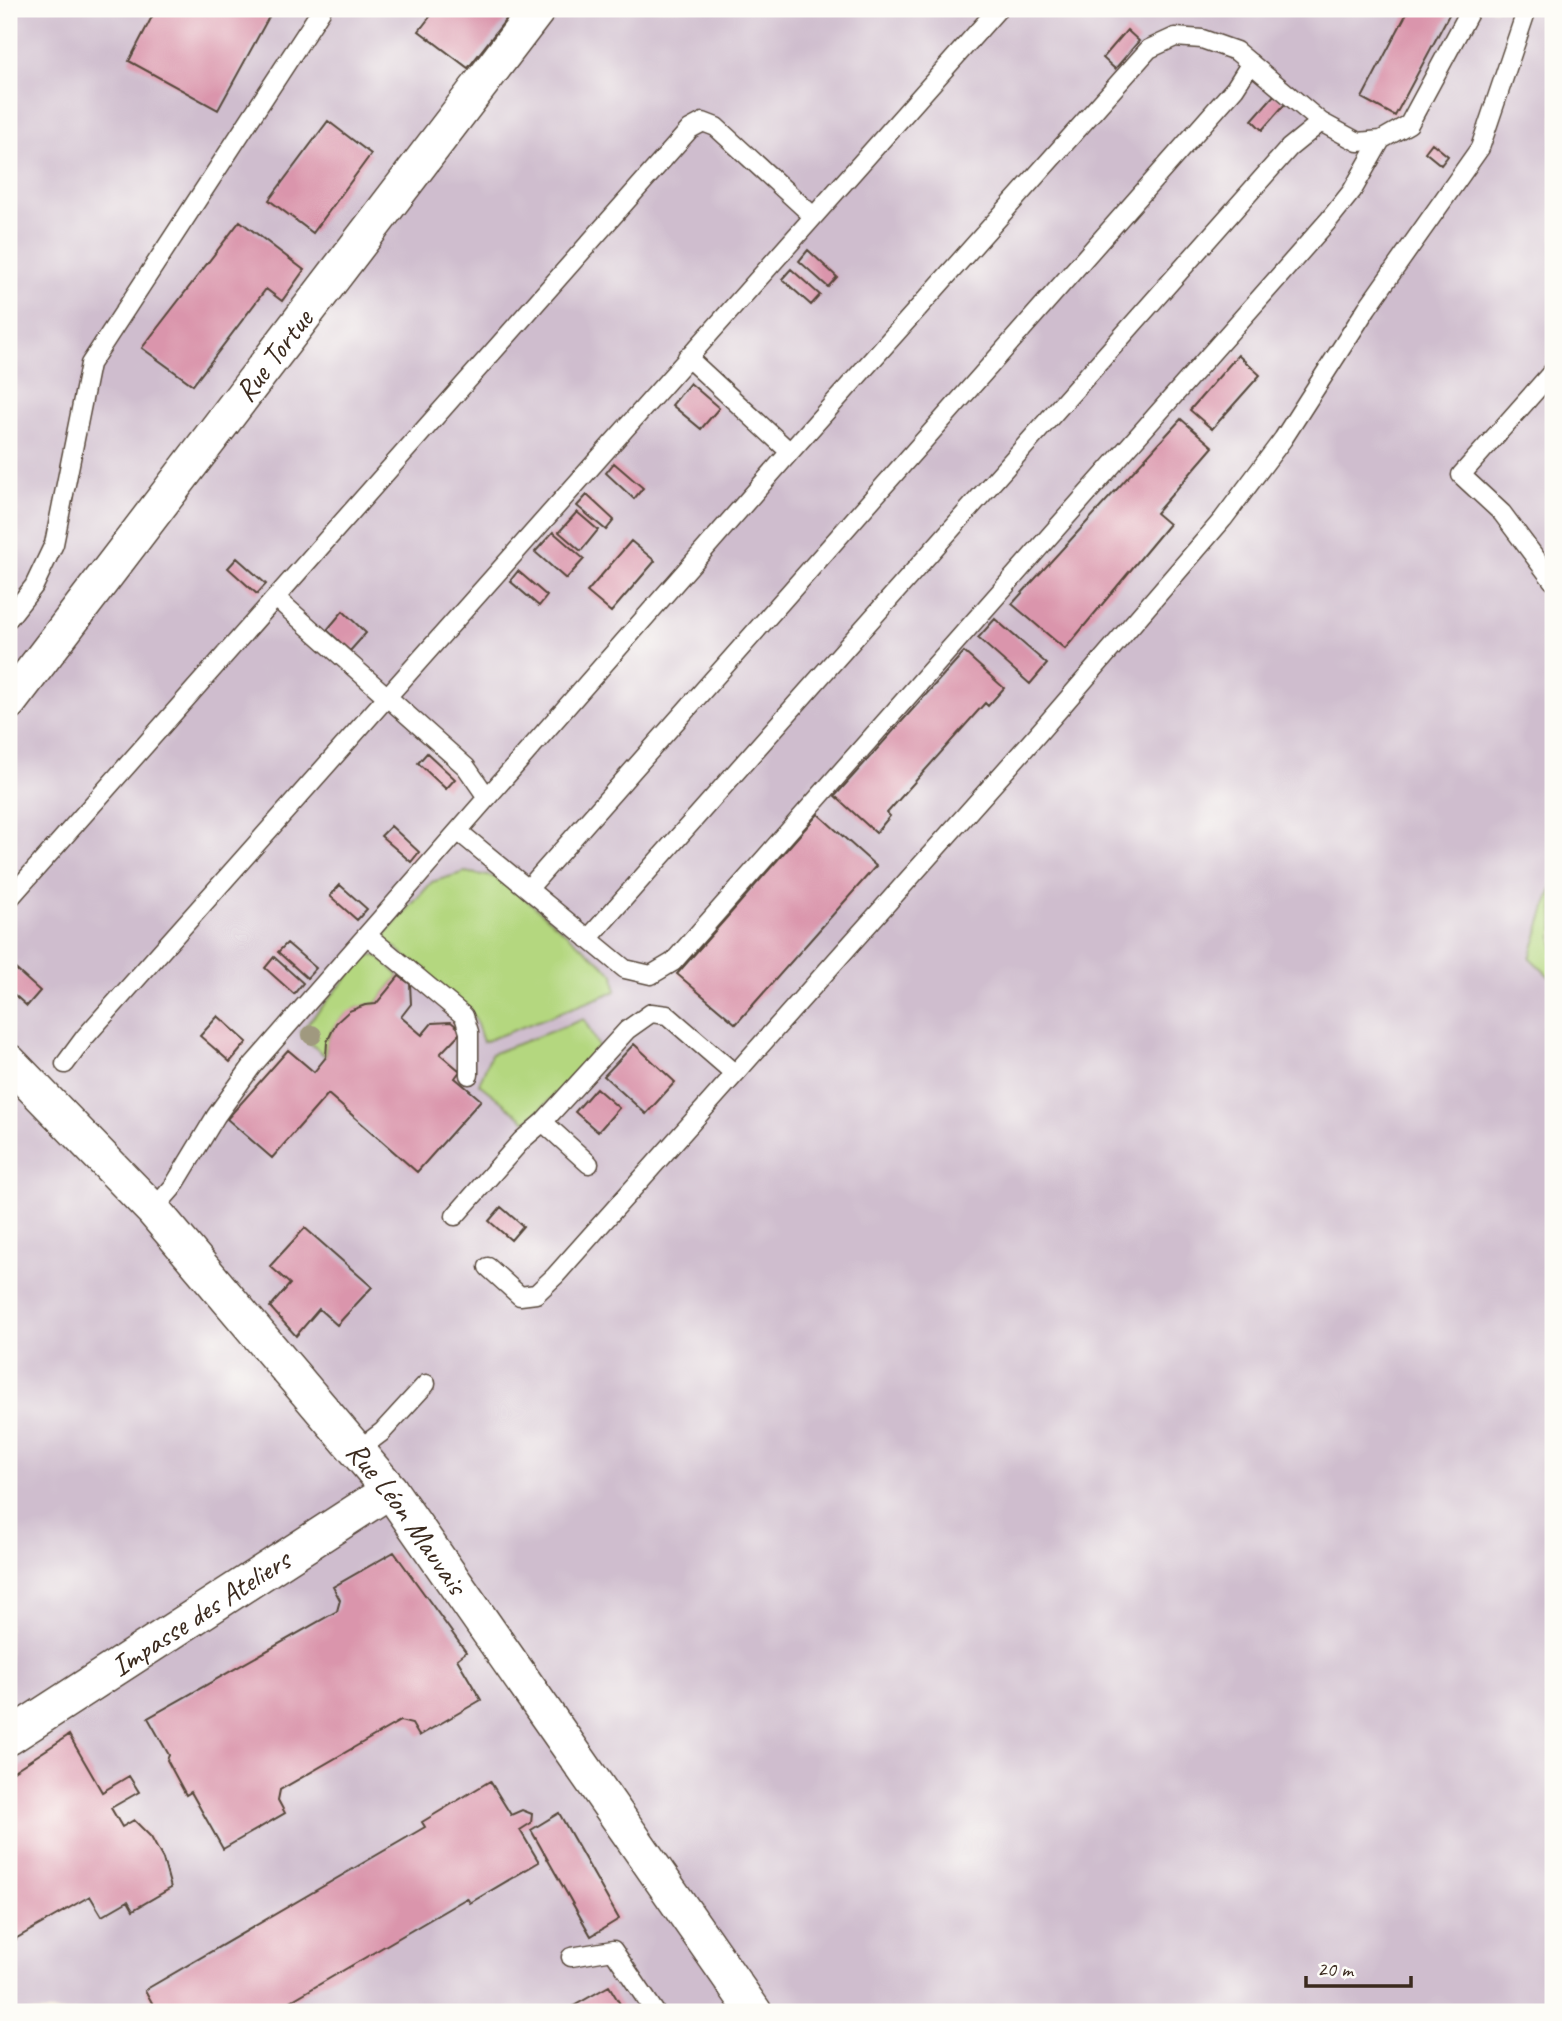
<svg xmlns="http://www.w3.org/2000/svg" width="1562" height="2021" font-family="Caveat,sans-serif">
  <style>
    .industrial { fill: #cfbdce }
    .green { fill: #b4d77f; stroke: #78804e; stroke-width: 2 }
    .building { fill: #da95ac }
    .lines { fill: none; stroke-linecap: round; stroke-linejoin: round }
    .lane-casing { stroke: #57473a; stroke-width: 21 }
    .street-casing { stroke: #57473a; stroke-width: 38 }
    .lane { stroke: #fff; stroke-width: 18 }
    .street { stroke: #fff; stroke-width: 35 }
    .tree { fill: #a0997f }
    .labels { text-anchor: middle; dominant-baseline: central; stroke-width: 7; stroke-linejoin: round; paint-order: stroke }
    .street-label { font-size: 30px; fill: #3b2a1e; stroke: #fdfcf7 }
  </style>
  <rect width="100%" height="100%" fill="#fdfcf7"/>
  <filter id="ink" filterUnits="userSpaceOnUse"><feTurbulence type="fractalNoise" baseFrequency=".0143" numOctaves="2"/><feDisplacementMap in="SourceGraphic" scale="14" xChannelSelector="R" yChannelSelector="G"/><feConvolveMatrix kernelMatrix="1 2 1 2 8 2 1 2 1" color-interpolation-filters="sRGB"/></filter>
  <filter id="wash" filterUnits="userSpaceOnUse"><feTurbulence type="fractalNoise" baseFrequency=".00686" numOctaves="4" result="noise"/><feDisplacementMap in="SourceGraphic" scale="28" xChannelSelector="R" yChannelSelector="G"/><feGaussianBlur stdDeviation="1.57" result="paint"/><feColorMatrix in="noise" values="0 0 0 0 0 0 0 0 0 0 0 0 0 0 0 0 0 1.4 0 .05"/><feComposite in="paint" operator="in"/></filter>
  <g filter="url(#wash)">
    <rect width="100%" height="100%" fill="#f6ecd8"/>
    <!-- industrial -->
    <path class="industrial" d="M9 9H1553V1998L1528 2012H9Z"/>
    <!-- green -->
    <path class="green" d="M465 872 499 878 514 889 614 974 616 991 483 1042 475 1018 396 948 384 942 386 933 432 882Z
      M1553 885V980L1530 958Z
      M372 956H378L399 976 376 1004C347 1006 325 1027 326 1057L302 1036 301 1031 364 958Z
      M584 1019 599 1048 540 1110 526 1121 479 1084 491 1054Z"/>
    <g id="blocks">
      <!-- building -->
      <path class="building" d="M156 9H259L270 15 218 110 129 61Z
        M436 9H514L468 68 419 31Z
        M1409 9H1452L1395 116 1362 98Z
        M1127 30 1139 41 1115 69 1103 58Z
        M1275 94 1285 104 1262 130 1252 120Z
        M328 121 371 154 313 233 269 200Z
        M1432 143 1448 156 1441 165 1425 152Z
        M240 221 304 270 282 301 266 289 193 385 142 348Z
        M808 250 837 277 828 287 799 261Z
        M791 269 820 295 811 305 782 279Z
        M1238 355 1260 375 1212 429 1190 410Z
        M690 383 719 408 701 429 672 405Z
        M1181 419 1213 447 1156 513 1169 524 1065 649 1012 604Z
        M614 463 643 488 634 499 606 473Z
        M587 495 614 520 606 530 577 506Z
        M577 512 598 530 581 551 559 532Z
        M553 532 584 559 566 579 535 552Z
        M631 541 655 561 611 612 587 592Z
        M237 558 266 584 257 594 228 568Z
        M518 571 547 596 539 606 510 581Z
        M343 611 366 633 350 651 327 630Z
        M995 619 1047 664 1030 684 978 638Z
        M964 652 1004 688 988 706 985 703 887 813 890 816 876 833 835 796Z
        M427 753 455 779 446 789 418 763Z
        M818 814 876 866 736 1024 677 974Z
        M391 826 419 852 411 862 381 836Z
        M340 885 367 909 357 920 330 896Z
        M287 943 316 968 307 978 278 952Z
        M274 957 303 983 294 994 265 968Z
        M11 965 40 991 27 1006 9 990V967Z
        M399 976 410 984 411 1004 401 1017 422 1035 432 1023 451 1022 462 1031 440 1054 460 1071 455 1078 481 1100 417 1172 328 1094 272 1158 227 1119 288 1050 314 1072 326 1057 327 1042 336 1023 349 1011 365 1005 376 1004Z
        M218 1016 247 1042 230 1062 200 1036Z
        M634 1044 675 1082 646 1114 604 1076Z
        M596 1088 619 1108 598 1132 575 1112Z
        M501 1207 523 1226 511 1240 489 1221Z
        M305 1228 372 1287 337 1325 319 1309 296 1336 270 1307 290 1284 270 1266Z
        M394 1552 466 1652 457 1659 481 1700 419 1736 412 1724 400 1721 280 1790 278 1800 285 1813 223 1849 191 1792 186 1795 167 1760 169 1755 148 1718 337 1611 340 1600 333 1587Z
        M69 1735 102 1792 129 1776 139 1792 111 1808 122 1827 134 1820 151 1837 163 1859 171 1888 133 1910 128 1901 102 1916 90 1896 17 1938 9 1949V1774Z
        M490 1781 511 1815 522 1810 532 1814 531 1823 520 1830 539 1862 470 1903 467 1898 272 2012H152L156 2010 145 1990 425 1827 422 1822Z
        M559 1813 619 1919 591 1936 531 1830Z
        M609 1986 625 2012H563Z"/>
    </g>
  </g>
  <g filter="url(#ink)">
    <use href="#blocks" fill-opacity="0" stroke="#57473a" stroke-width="2"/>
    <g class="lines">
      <!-- lane casing -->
      <g class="lane-casing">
        <path id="lane" d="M687 357 790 452
          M1553 371 1461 475 1502 513 1553 581
          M276 598 466 767 487 797
          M9 618 34 586 54 544 90 364 322 9
          M459 832 625 969 651 975 673 962 1328 221 1352 191 1381 140
          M528 889 1235 88 1251 63
          M9 899 690 129 703 122 716 127 813 216
          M368 936 464 1016 469 1032V1075
          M588 939 1289 148 1321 122
          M65 1064 85 1037 998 9
          M543 1122 589 1164
          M153 1210 173 1187 216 1116 252 1066 790 452 1149 49 1175 37 1202 39 1236 51 1321 122 1358 142 1381 140 1409 124 1471 9
          M455 1216 522 1140 543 1122 627 1030 651 1013 667 1015 734 1073
          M488 1267 520 1296 536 1294 555 1276 1037 735 1223 519 1283 439 1367 308 1480 148 1527 9
          M358 1450 382 1432 426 1384
          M571 1957 613 1950 655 2012"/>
      </g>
      <!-- street casing -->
      <g class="street-casing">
        <g id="street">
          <path id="s1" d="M9 702 538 9"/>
          <path id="s2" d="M9 1062 153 1210 390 1490 754 2012"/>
          <path id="s3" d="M9 1737 390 1490"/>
        </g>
      </g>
      <!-- lane -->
      <use href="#lane" class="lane"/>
      <!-- street -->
      <use href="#street" class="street"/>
    </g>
    <!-- trees -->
    <circle class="tree" cx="312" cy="1035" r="10"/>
  </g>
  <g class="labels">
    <!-- street labels -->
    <g class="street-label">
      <text stroke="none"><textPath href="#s1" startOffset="436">Rue Tortue</textPath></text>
      <text stroke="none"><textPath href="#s2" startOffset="606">Rue Léon Mauvais</textPath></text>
      <text stroke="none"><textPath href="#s3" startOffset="228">Impasse des Ateliers</textPath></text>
    </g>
  </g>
  <!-- margin -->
  <rect width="1562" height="2021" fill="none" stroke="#fdfcf7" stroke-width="35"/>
  <!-- scale -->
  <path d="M1306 1976v10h105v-10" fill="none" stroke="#3b2a1e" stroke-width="3.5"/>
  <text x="1317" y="1976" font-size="21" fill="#3b2a1e" stroke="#fdfcf7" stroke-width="5" paint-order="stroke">20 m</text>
</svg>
